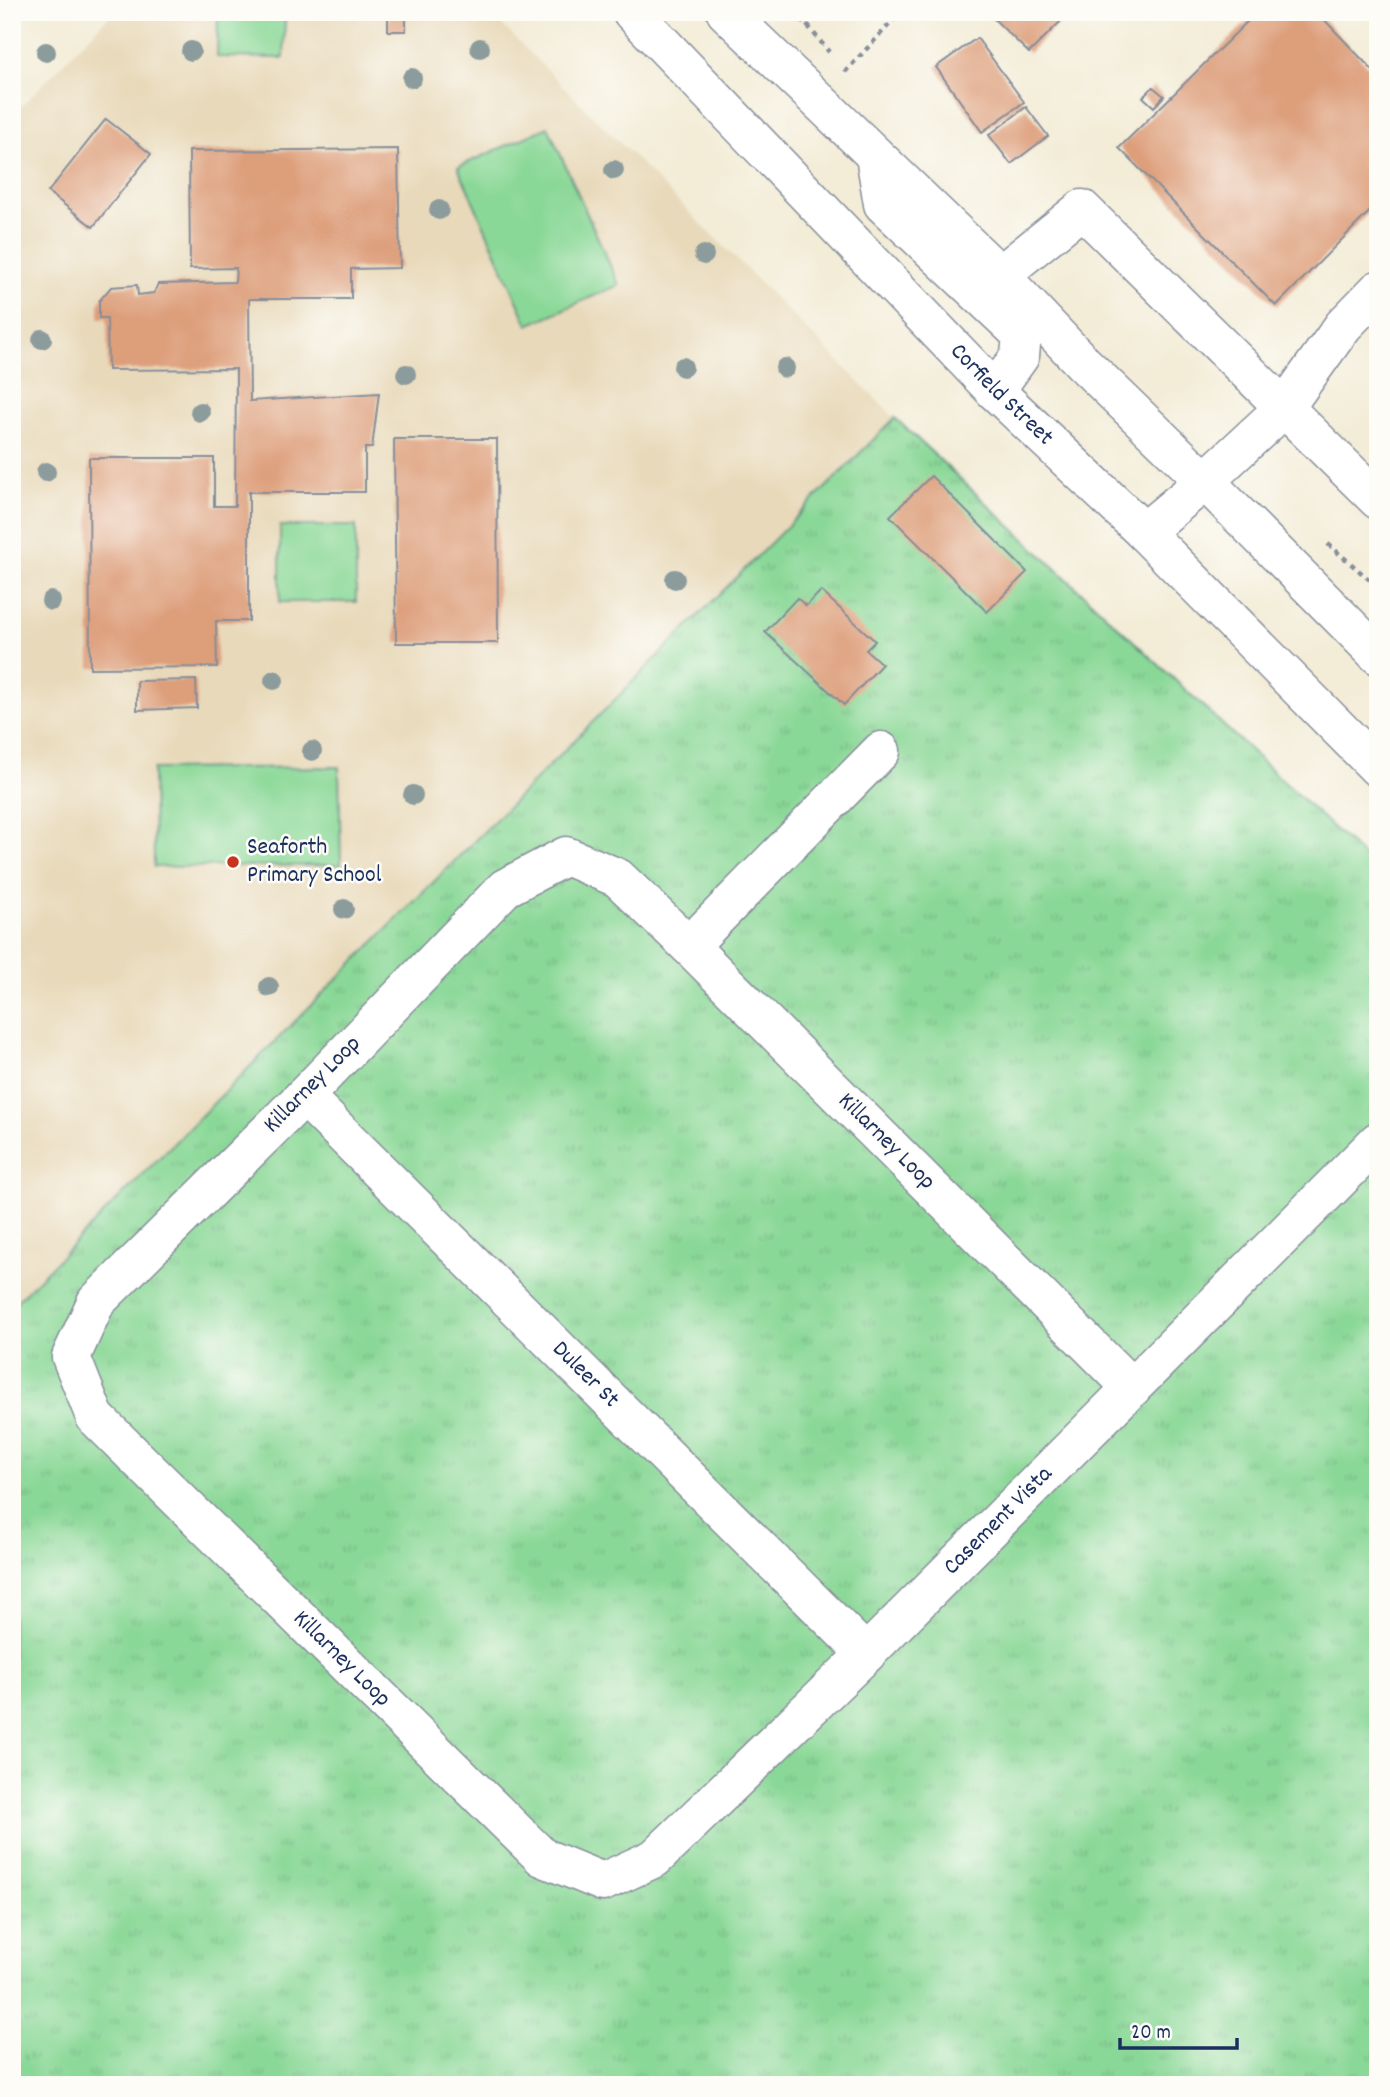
<svg xmlns="http://www.w3.org/2000/svg" width="1390" height="2097" font-family="Dekko,sans-serif">
  <style>
    .built { fill: #e8d9ba }
    .grass { fill: url(#grass-tufts); stroke: #52847a; stroke-width: 2 }
    .park { fill: #8ad897; stroke: #52847a; stroke-width: 2 }
    .building { fill: #dd9e7a }
    .lines { fill: none; stroke-linecap: round; stroke-linejoin: round }
    .minor-casing { stroke: #878e9a; stroke-width: 41 }
    .major-casing { stroke: #878e9a; stroke-width: 41 }
    .path { stroke: #878e9a; stroke-width: 4.5; stroke-dasharray: 5 5; stroke-linecap: butt }
    .minor { stroke: #fff; stroke-width: 38 }
    .major { stroke: #fff; stroke-width: 38 }
    .tree { fill: #8c9b9c }
    .poi-dot { fill: #c8321e; stroke: #fdfcf7; stroke-width: 2.5 }
    .labels { text-anchor: middle; dominant-baseline: central; stroke-width: 5; stroke-linejoin: round; paint-order: stroke }
    .street-label { font-size: 24px; fill: #1b2f5e; stroke: #fdfcf7 }
    .poi-label { font-size: 24px; fill: #1b2f5e; stroke: #fdfcf7; text-anchor: start }
  </style>
  <defs>
    <pattern id="grass-tufts" width="24" height="20" patternUnits="userSpaceOnUse" patternTransform="scale(1.75)"><rect width="24" height="20" fill="#8ad897"/><path d="M3 7l-1-3M5 7V3M7 7l1-3M15 17l-1-3M17 17v-4M19 17l1-3" fill="none" stroke="#76ba85"/></pattern>
  </defs>
  <rect width="100%" height="100%" fill="#fdfcf7"/>
  <filter id="ink" filterUnits="userSpaceOnUse"><feTurbulence type="fractalNoise" baseFrequency=".0143" numOctaves="2"/><feDisplacementMap in="SourceGraphic" scale="14" xChannelSelector="R" yChannelSelector="G"/><feConvolveMatrix kernelMatrix="1 2 1 2 8 2 1 2 1" color-interpolation-filters="sRGB"/></filter>
  <filter id="wash" filterUnits="userSpaceOnUse"><feTurbulence type="fractalNoise" baseFrequency=".00686" numOctaves="4" result="noise"/><feDisplacementMap in="SourceGraphic" scale="28" xChannelSelector="R" yChannelSelector="G"/><feGaussianBlur stdDeviation="1.57" result="paint"/><feColorMatrix in="noise" values="0 0 0 0 0 0 0 0 0 0 0 0 0 0 0 0 0 1.4 0 .05"/><feComposite in="paint" operator="in"/></filter>
  <g filter="url(#wash)">
    <rect width="100%" height="100%" fill="#f3ecd7"/>
    <!-- built -->
    <path class="built" d="M113 12H489L895 418 12 1306V116Z"/>
    <!-- grass -->
    <path class="grass" d="M895 418 1378 870V2085H12V1306Z"/>
    <!-- park -->
    <path class="park" d="M218 12H285L284 58 217 57Z
      M548 127 619 285 528 325 458 167Z
      M280 526H356V602H280Z
      M339 767 341 865 154 867 153 769Z"/>
    <g id="blocks">
      <!-- building -->
      <path class="building" d="M388 12H406V31H388Z
        M421 12H438L439 17 421 18Z
        M991 12H1070L1029 53 989 14Z
        M1257 12H1317L1378 76V203L1276 306 1119 148Z
        M977 38 1024 102 982 132 936 67Z
        M1153 87 1164 96 1154 107 1143 97Z
        M1026 107 1048 136 1011 164 989 135Z
        M106 119 151 154 93 227 48 192Z
        M398 149 400 268 351 269V299H249L250 401 379 393 372 448H365V492H249V621H216L217 667 90 668 89 458H214V506H235L236 369 108 370 107 318H99V301L111 287 137 285 138 295 154 293 158 284 235 282 236 268 190 269 189 151Z
        M394 439H497L498 643H396Z
        M931 476 1027 572 987 612 890 516Z
        M821 591 875 641 866 650 882 664 844 705 765 632 797 598 806 606Z
        M196 680 197 708 137 710V681Z"/>
    </g>
  </g>
  <g filter="url(#ink)">
    <use href="#blocks" fill-opacity="0" stroke="#878e9a" stroke-width="2"/>
    <g class="lines">
      <!-- minor casing -->
      <g class="minor-casing">
        <g id="minor">
          <path d="M1000 275 1082 209 1378 500"/>
          <path d="M1144 532 1205 481 1285 407 1343 326 1378 290"/>
          <path d="M689 946 881 751"/>
          <path id="s1" d="M304 1096 866 1654"/>
          <path id="s2" d="M1132 1388 689 946 618 878 566 856 505 888 304 1096 96 1302 71 1357 95 1417 542 1857 603 1882 655 1858 866 1654 1378 1141"/>
        </g>
      </g>
      <!-- major casing -->
      <g class="major-casing">
        <g id="major">
          <path id="s3" d="M632 12 995 391 1144 532 1378 768"/>
          <path d="M726 12 1000 275 1083 363 1205 481 1378 655"/>
          <path d="M875 156 883 204 1022 335 1020 356 995 391"/>
        </g>
      </g>
      <!-- path -->
      <path class="path" d="M793 12 808 26 829 52
        M807 28 820 12
        M845 72 901 12
        M1328 544 1378 587"/>
      <!-- minor -->
      <use href="#minor" class="minor"/>
      <!-- major -->
      <use href="#major" class="major"/>
    </g>
    <!-- trees -->
    <g class="tree">
      <circle cx="480" cy="48" r="10"/>
      <circle cx="191" cy="51" r="10"/>
      <circle cx="46" cy="52" r="10"/>
      <circle cx="412" cy="78" r="10"/>
      <circle cx="614" cy="170" r="10"/>
      <circle cx="439" cy="210" r="10"/>
      <circle cx="704" cy="255" r="10"/>
      <circle cx="42" cy="339" r="10"/>
      <circle cx="683" cy="367" r="10"/>
      <circle cx="785" cy="368" r="10"/>
      <circle cx="406" cy="374" r="10"/>
      <circle cx="200" cy="412" r="10"/>
      <circle cx="46" cy="472" r="10"/>
      <circle cx="675" cy="579" r="10"/>
      <circle cx="51" cy="601" r="10"/>
      <circle cx="274" cy="680" r="10"/>
      <circle cx="312" cy="751" r="10"/>
      <circle cx="413" cy="795" r="10"/>
      <circle cx="344" cy="909" r="10"/>
      <circle cx="269" cy="987" r="10"/>
    </g>
  </g>
  <!-- markers -->
  <circle class="poi-dot" cx="233" cy="862" r="7"/>
  <g class="labels">
    <!-- street labels -->
    <g class="street-label">
      <text stroke="none"><textPath href="#s3" startOffset="532">Corfield Street</textPath></text>
      <text transform="translate(313 1085) rotate(-45)">Killarney Loop</text>
      <text transform="translate(886 1142) rotate(45)">Killarney Loop</text>
      <text stroke="none"><textPath href="#s1" startOffset="396">Duleer St</textPath></text>
      <text stroke="none"><textPath href="#s2" startOffset="2788">Casement Vista</textPath></text>
      <text stroke="none"><textPath href="#s2" startOffset="1902">Killarney Loop</textPath></text>
    </g>
    <!-- poi labels -->
    <g class="poi-label">
      <text x="247" y="848">Seaforth<tspan x="247" dy="28">Primary School</tspan></text>
    </g>
  </g>
  <!-- margin -->
  <rect width="1390" height="2097" fill="none" stroke="#fdfcf7" stroke-width="42"/>
  <!-- scale -->
  <path d="M1120 2038v10h117v-10" fill="none" stroke="#1b2f5e" stroke-width="3.5"/>
  <text x="1131" y="2038" font-size="21" fill="#1b2f5e" stroke="#fdfcf7" stroke-width="5" paint-order="stroke">20 m</text>
</svg>
